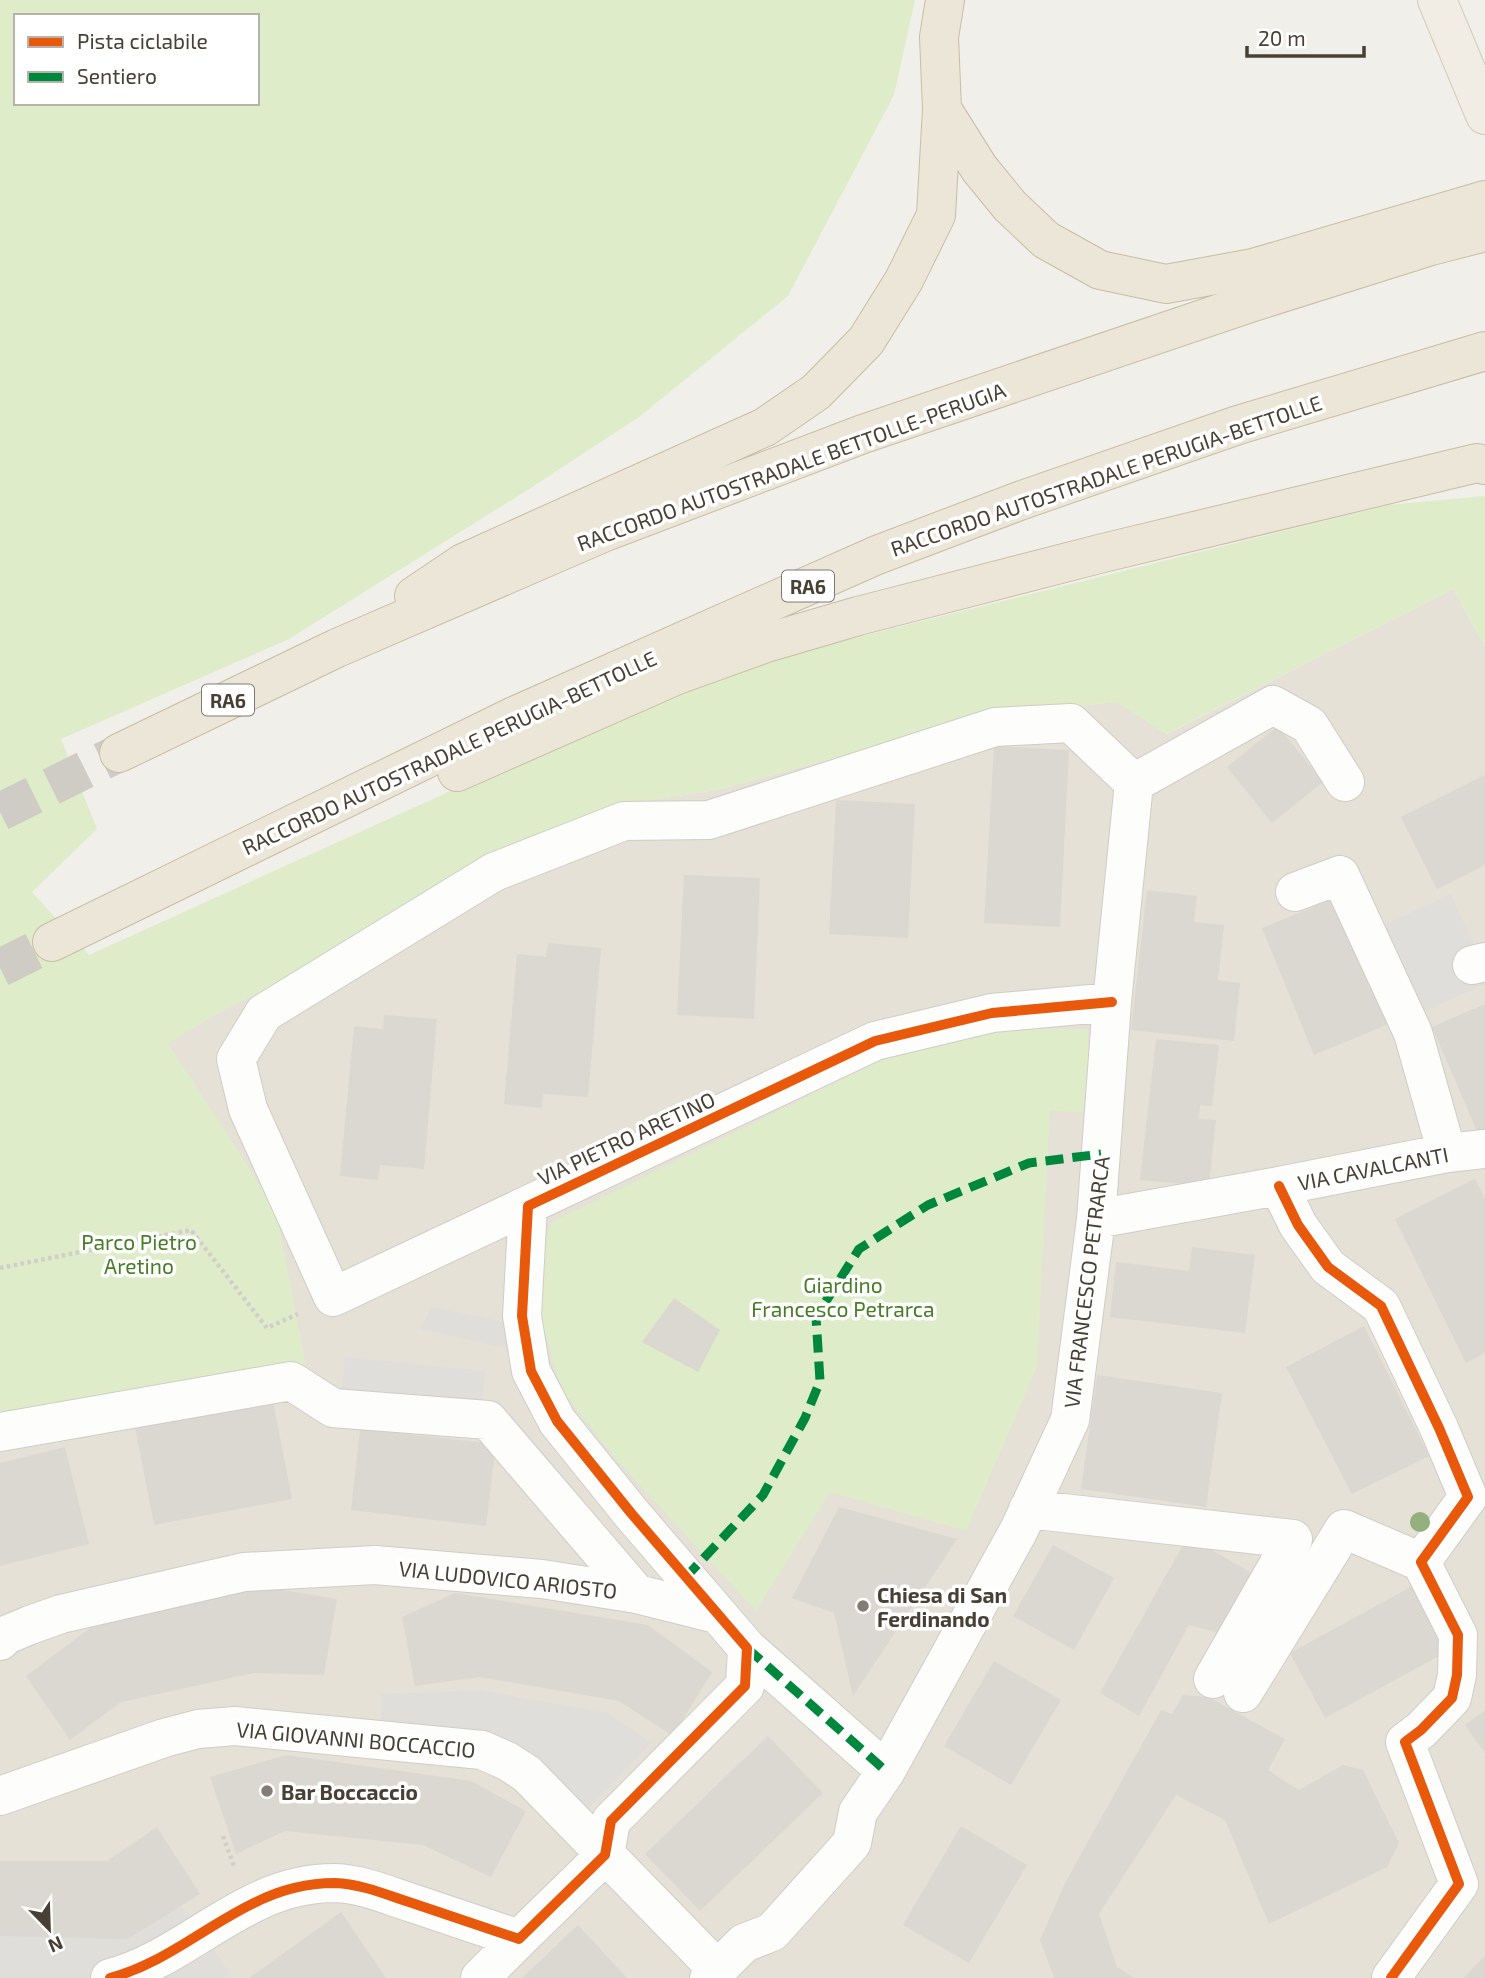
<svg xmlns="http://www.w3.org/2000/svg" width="1485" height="1978" font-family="'Exo 2',sans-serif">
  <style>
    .residential { fill: #e5e1d7 }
    .green { fill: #deecc9; fill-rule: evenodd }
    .parking { fill: #e0deda }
    .building { fill: #dbd8d2 }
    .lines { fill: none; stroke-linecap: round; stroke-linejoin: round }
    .highway-tunnel { stroke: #cfccc6; stroke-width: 38; stroke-dasharray: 38 19; stroke-linecap: butt }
    .minor-casing { stroke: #cfcdc7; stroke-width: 40 }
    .major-casing { stroke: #d4cbb7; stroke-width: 40 }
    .highway-casing { stroke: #cabca4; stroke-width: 40 }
    .path { stroke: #d1cfca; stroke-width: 4.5; stroke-dasharray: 3.5 3.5; stroke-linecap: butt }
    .minor { stroke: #fdfdfc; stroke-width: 38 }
    .major { stroke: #f1ede4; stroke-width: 38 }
    .highway { stroke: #ece6d9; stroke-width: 38 }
    .quiet { stroke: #00873e; stroke-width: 9; stroke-dasharray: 18 9; stroke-linecap: butt }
    .cycleway-casing { stroke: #fff; stroke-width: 15 }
    .cycleway { stroke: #e8590c; stroke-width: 10 }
    .tree { fill: #94b07e }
    .poi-dot { fill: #837d74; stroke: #fff; stroke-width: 2.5 }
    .labels { text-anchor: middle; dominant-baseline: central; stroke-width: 7; stroke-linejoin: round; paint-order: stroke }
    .shield { fill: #fff; stroke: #7f7972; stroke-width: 2 }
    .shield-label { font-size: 19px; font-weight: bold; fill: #484035 }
    .street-label { font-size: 21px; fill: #484035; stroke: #fff }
    .park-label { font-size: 21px; fill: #477d25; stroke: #fff }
    .poi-label { font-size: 21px; font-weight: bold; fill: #484035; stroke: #fff; text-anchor: start }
  </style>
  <rect width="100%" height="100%" fill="#f1efea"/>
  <!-- residential -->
  <path class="residential" d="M1453 589 1485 647V1978H0V1139L4 1140 218 1013 625 804 717 790 993 715 1117 702 1167 734Z"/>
  <!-- green -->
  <path class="green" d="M0 0H915L894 95 788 296 639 417 529 489 289 639 61 739 97 829 32 892 89 955 706 675 1388 505 1485 496V647L1453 589 1166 734 1117 702 993 715 717 790 625 804 218 1013 168 1043 276 1210 306 1367 0 1416ZM16 16H257V103H16Z
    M991 1029H1088V1113L1050 1110 1037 1367 966 1531 830 1492 756 1611 615 1458 562 1390 541 1320V1252L552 1222 882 1060Z"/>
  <!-- parking -->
  <path class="parking" d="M1451 894 1485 970V984L1416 1015 1377 928Z
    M431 1307 511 1323 505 1348 421 1329Z
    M345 1357 485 1371 482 1405 342 1390Z
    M478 1690 608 1713 651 1743 588 1809 526 1749 381 1722V1694Z
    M180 1905 203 1932 232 1978H0V1936Z"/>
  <!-- building -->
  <path class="building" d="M1278 726 1323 782 1272 823 1227 767Z
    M994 746 1069 750 1060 927 984 923Z
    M1485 775V865L1437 889 1401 817Z
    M836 800 915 804 908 938 829 934Z
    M684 875 760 878 754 1019 677 1015Z
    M1147 890 1197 896 1194 922 1224 925 1218 980 1240 983 1234 1041 1131 1030Z
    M1338 897 1391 1023 1314 1055 1262 928Z
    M548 943 601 948 588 1097 543 1094 542 1108 504 1104 517 954 546 957Z
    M1485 1004V1136L1480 1138 1432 1027Z
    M384 1015 437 1019 424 1169 380 1165 378 1180 340 1176 354 1026 383 1029Z
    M1156 1039 1219 1045 1212 1106 1200 1105 1199 1119 1216 1120 1209 1186 1140 1180Z
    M1475 1179 1485 1199V1353L1466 1363 1395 1219Z
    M1192 1247 1255 1255 1245 1333 1110 1317 1116 1262 1189 1271Z
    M674 1298 720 1330 698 1372 642 1342Z
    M1364 1326 1429 1456 1352 1494 1286 1367Z
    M1097 1375 1222 1393 1206 1507 1081 1489Z
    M273 1401 292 1499 154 1525 135 1427Z
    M360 1429 496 1444 486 1526 351 1510Z
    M65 1447 89 1544 0 1566V1463Z
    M839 1507 957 1539 853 1696 834 1613 792 1598Z
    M1188 1536 1255 1575 1222 1634 1189 1625 1139 1716 1100 1693Z
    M1053 1545 1114 1578 1074 1650 1013 1616Z
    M1416 1584 1452 1649 1325 1718 1290 1653Z
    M257 1586 337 1599 324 1675 254 1673 121 1702 70 1740 26 1676 90 1628Z
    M455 1593 648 1625 712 1672 673 1736 619 1701 480 1677 415 1686 402 1617Z
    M994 1661 1061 1700 1011 1785 944 1746Z
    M1183 1695 1208 1697 1285 1739 1268 1770 1299 1790 1343 1765 1363 1770 1399 1843 1387 1867 1269 1924 1225 1820 1176 1795 1099 1914 1117 1967 1134 1978H1054L1040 1940 1065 1883 1161 1710 1172 1714Z
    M1485 1710V1753L1465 1725Z
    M768 1736 823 1793 700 1911 645 1854Z
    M287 1755 471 1781 526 1811 491 1877 423 1845 285 1831 236 1854 210 1777Z
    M961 1826 1027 1865 969 1963 903 1925Z
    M157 1827 200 1894 128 1939 0 1936V1861H107Z
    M341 1912 386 1978H249Z
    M578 1925 627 1978H522Z
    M1485 1955V1978H1464Z"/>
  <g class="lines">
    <!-- highway-tunnel -->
    <path class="highway-tunnel" d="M0 812 119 753
      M0 968 52 942"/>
    <!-- minor casing -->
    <g class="minor-casing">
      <path id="minor" d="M1134 783 1273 705 1309 725 1345 782
        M1295 892 1340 875 1413 1033 1447 1153
        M1472 965 1485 962
        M1112 1002 992 1013 875 1041 333 1297 248 1109 236 1059 264 1013 494 872 624 821 709 820 995 727 1071 723 1134 783
        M1279 1186 1298 1225 1328 1267 1381 1306 1439 1428 1468 1497 1421 1562 1458 1635 1457 1675 1452 1698 1421 1730 1405 1742 1459 1884 1391 1978
        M1096 1219 1279 1186 1447 1153 1485 1149
        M0 1432 291 1381 333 1408 488 1420 637 1594
        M1028 1509 1293 1539 1213 1679
        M0 1641 6 1635 30 1625 61 1614 244 1572 375 1565 542 1579 637 1594 717 1614
        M747 1648 886 1771
        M1243 1693 1344 1529 1421 1562
        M0 1796 164 1738 198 1729 235 1726 482 1750 507 1761 527 1774 718 1970
        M110 1978C163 1964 203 1928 252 1904 277 1891 307 1883 335 1883 362 1884 387 1895 412 1903 448 1915 484 1927 519 1939L605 1855 611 1821 745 1686 747 1648 631 1513 557 1421 531 1371 522 1316 528 1206
        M480 1978 519 1939
        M709 1978 744 1943 772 1932 852 1843 858 1812 886 1771 1019 1530 1070 1420 1096 1219 1112 1002 1134 783"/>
    </g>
    <!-- major casing -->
    <g class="major-casing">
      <path id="major" d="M1437 0 1485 115"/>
    </g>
    <!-- highway casing -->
    <g class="highway-casing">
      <path id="highway" d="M942 109 979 168 1010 206 1046 240 1100 270 1166 284 1253 268 1485 200
        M414 596 463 563 765 427 816 392 866 341 904 280 936 215 942 109 939 37 945 0
        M119 753 337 648 605 532 863 434 1250 303 1431 246 1485 232
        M457 772 677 675 766 643 858 616 1103 553 1477 463 1485 465
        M52 942 514 716 877 555 1022 500 1238 425 1485 351"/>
    </g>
    <!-- path -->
    <path class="path" d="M0 1268 191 1230 267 1328 298 1314
      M223 1836 235 1869"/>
    <!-- minor -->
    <use href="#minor" class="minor"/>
    <!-- major -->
    <use href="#major" class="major"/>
    <!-- highway -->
    <use href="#highway" class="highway"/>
    <!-- quiet -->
    <path class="quiet" d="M685 1578 763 1495 805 1418 820 1381 816 1317 859 1249 928 1205 1029 1163 1101 1154
      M747 1648 886 1771"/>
    <!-- cycleway casing -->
    <g class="cycleway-casing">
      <path id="cycleway" d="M1279 1186 1298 1225 1328 1267 1381 1306 1439 1428 1468 1497 1421 1562 1458 1635 1457 1675 1452 1698 1421 1730 1405 1742 1459 1884 1391 1978
        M110 1978C163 1964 203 1928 252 1904 277 1891 307 1883 335 1883 362 1884 387 1895 412 1903 448 1915 484 1927 519 1939L605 1855 611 1821 745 1686 747 1648 631 1513 557 1421 531 1371 522 1316 528 1206 875 1041 992 1013 1112 1002"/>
    </g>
    <!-- cycleway -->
    <use href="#cycleway" class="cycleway"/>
  </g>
  <!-- trees -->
  <circle class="tree" cx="1420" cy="1522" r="10"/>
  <!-- markers -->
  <g class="poi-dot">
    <circle cx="863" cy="1606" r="7"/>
    <circle cx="267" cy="1791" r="7"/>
  </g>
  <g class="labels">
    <!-- shield labels -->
    <g class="shield">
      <rect x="782" y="570.5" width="52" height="31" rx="5"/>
      <rect x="202" y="684.5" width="52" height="31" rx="5"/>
    </g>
    <g class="shield-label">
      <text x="808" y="586">RA6</text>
      <text x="228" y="700">RA6</text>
    </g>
    <!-- street labels -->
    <g class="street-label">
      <text transform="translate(791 466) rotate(-20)">RACCORDO AUTOSTRADALE BETTOLLE-PERUGIA</text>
      <text transform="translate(1106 475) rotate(-19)">RACCORDO AUTOSTRADALE PERUGIA-BETTOLLE</text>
      <text transform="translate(449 752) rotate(-25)">RACCORDO AUTOSTRADALE PERUGIA-BETTOLLE</text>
      <text transform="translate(626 1138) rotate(-25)">VIA PIETRO ARETINO</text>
      <text transform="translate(1373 1168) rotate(-11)">VIA CAVALCANTI</text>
      <text transform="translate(1086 1282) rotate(-83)">VIA FRANCESCO PETRARCA</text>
      <text transform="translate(508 1579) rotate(6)">VIA LUDOVICO ARIOSTO</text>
      <text transform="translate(356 1739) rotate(5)">VIA GIOVANNI BOCCACCIO</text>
    </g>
    <!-- park labels -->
    <g class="park-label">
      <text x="139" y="1241">Parco Pietro<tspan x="139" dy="24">Aretino</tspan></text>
      <text x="843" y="1284">Giardino<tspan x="843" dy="24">Francesco Petrarca</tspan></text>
    </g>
    <!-- poi labels -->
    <g class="poi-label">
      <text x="877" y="1594">Chiesa di San<tspan x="877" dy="24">Ferdinando</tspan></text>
      <text x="281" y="1791">Bar Boccaccio</text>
    </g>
  </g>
  <!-- legend -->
  <rect x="14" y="14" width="245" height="91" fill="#ffffff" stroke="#b6b3ae" stroke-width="2"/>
  <rect x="28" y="37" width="35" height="10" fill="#e8590c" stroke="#b6b3ae" stroke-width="2"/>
  <text x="77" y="49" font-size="21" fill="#484035">Pista ciclabile</text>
  <rect x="28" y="72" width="35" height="10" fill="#00873e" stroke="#b6b3ae" stroke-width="2"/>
  <text x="77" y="84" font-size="21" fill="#484035">Sentiero</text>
  <!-- north arrow -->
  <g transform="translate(49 1929) rotate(157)" stroke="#ffffff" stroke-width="5" paint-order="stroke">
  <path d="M0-5L12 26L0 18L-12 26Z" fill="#484035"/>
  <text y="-10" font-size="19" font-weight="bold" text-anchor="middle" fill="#484035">N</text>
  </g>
  <!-- scale -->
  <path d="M1247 46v10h117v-10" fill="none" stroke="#484035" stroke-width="3.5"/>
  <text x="1258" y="46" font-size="21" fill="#484035" stroke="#ffffff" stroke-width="5" paint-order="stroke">20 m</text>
</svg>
